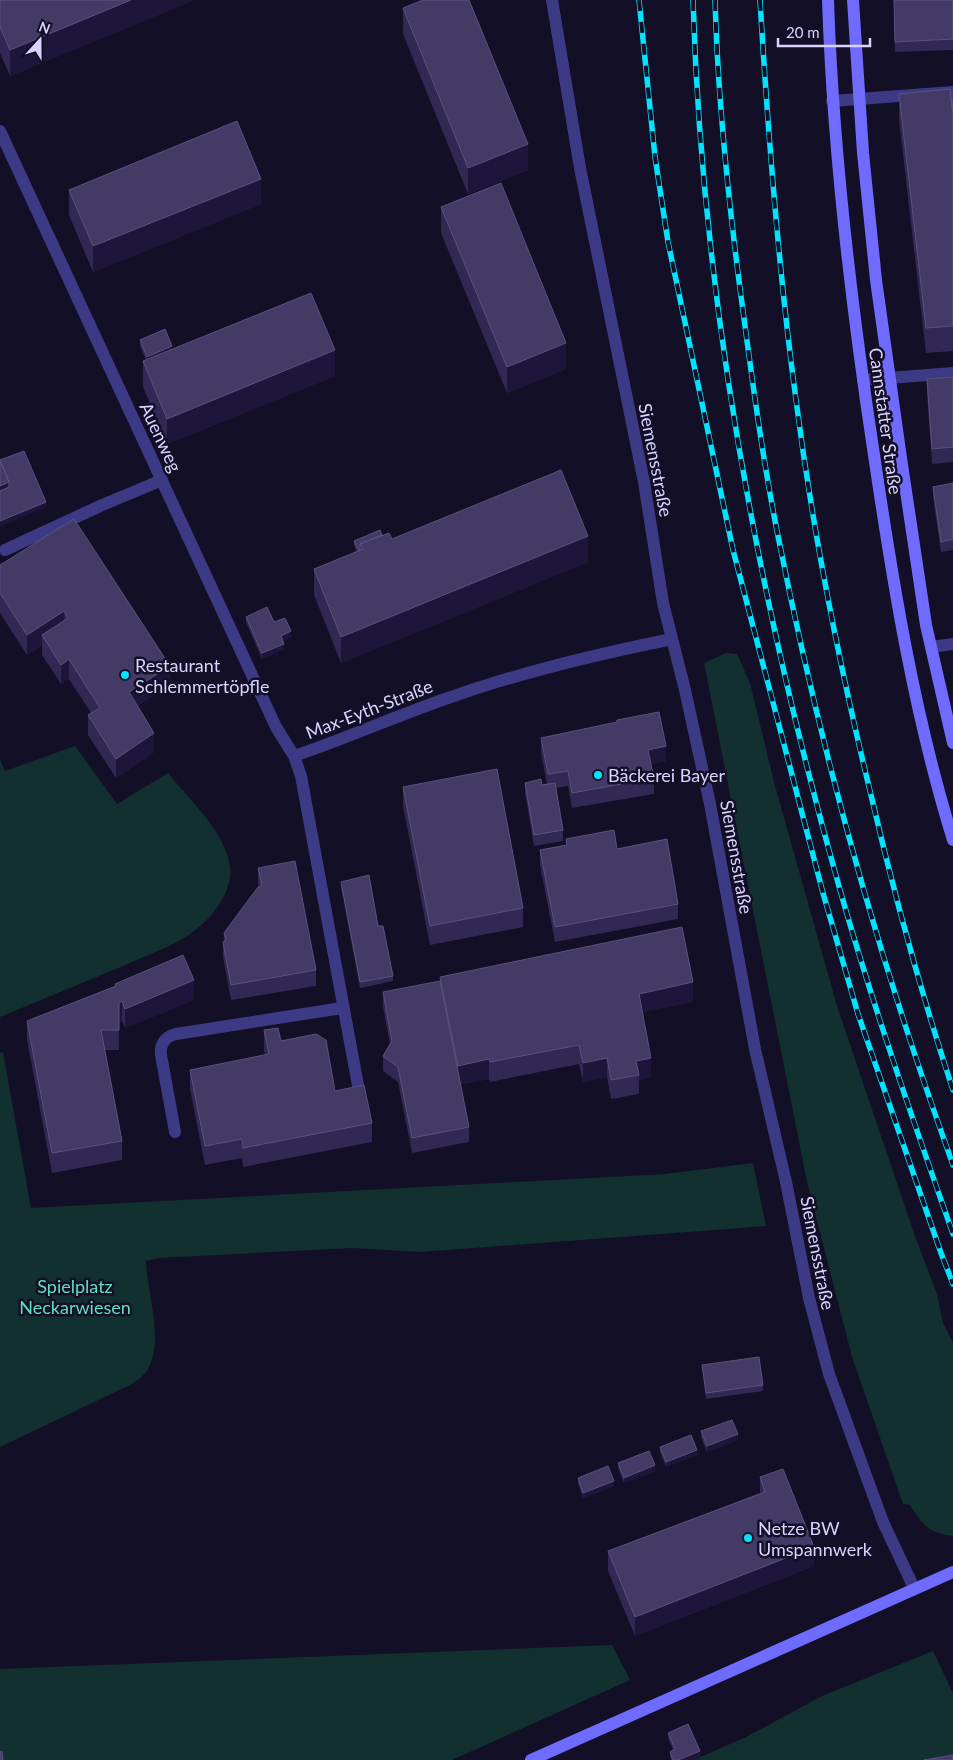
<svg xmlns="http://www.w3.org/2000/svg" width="953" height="1760" font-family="Lato,sans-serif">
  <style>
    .green { fill: #12302f }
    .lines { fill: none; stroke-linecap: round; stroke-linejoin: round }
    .service { stroke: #3d3a85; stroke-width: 12 }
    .minor { stroke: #3d3a85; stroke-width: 12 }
    .secondary { stroke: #6f6bff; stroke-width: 12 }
    .rail-casing { stroke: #00e5ff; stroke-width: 5.5 }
    .rail { stroke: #130f26; stroke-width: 4; stroke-dasharray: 11; stroke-linecap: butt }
    .wall { fill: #312854 }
    .shaded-wall { fill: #1d163a }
    .building { fill: #433a66; stroke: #5a527e }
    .poi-dot { fill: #00e5ff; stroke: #130f26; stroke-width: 2 }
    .labels { text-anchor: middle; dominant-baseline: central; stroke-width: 5; stroke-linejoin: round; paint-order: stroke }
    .street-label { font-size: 18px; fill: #d9d4ff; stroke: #130f26 }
    .poi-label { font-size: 18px; fill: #d9d4ff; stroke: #130f26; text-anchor: start }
    .park-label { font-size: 18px; fill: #5fe0c0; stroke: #130f26 }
  </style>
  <rect width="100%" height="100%" fill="#130f26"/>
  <!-- green -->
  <path class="green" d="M726 653 737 654 750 683 774 782 837 1006 916 1239 937 1294 943 1323 953 1343V1536C929 1533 922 1525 910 1505L903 1504 852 1357 807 1182 704 663Z
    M75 746 117 804 168 773C188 798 227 834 230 867 233 888 216 913 200 926 179 945 149 954 123 966 82 983 41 1000 0 1017V760L5 771Z
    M3 1052 31 1208 665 1174 753 1163 766 1226 420 1252 352 1248 159 1258 146 1261C147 1292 163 1336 150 1365 147 1373 139 1379 132 1384L0 1447V1053Z
    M612 1645 630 1680 452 1760H0V1669Z
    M933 1651 953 1693V1760H694L748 1736 822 1696Z"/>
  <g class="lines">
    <!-- service -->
    <path class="service" d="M5 550 100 506 162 480
      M175 1132 161 1055C160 1043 165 1037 176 1034L342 1008"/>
    <!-- minor -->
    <path class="minor" d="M552 0 580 168 644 482 663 603 685 690 710 804 755 1049 786 1182 809 1298 829 1374 883 1522 914 1588
      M832 101 953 92
      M0 131 276 727 294 756 301 776 359 1091
      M863 380 953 373
      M931 647 953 644
      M294 756C348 738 400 714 454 696 525 671 598 654 672 639"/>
    <!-- secondary -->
    <path class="secondary" d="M828 0C833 153 851 304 874 455 893 584 914 714 953 840
      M853 0 863 153 876 280 901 458 926 625 953 743
      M531 1760 953 1572"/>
    <!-- rail casing -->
    <g class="rail-casing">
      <path id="rail" d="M639 0 655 157 668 242 733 550 823 893 858 1014 941 1253 953 1284
        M693 0C702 301 758 600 840 890 873 1006 913 1120 953 1234
        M715 0C718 104 729 208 743 311 753 386 763 461 778 536 812 707 857 880 912 1046 925 1086 939 1125 953 1165
        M760 0C768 134 778 267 796 400 813 533 839 664 871 795 894 894 921 993 953 1090"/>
    </g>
    <!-- rail -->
    <use href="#rail" class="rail"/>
  </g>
  <!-- wall -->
  <path class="wall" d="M0 0H192V1L10 76 0 53Z
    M894 0H953V50L895 52Z
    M403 8 528 170 468 194 403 34Z
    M899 94 953 99V351L926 353 899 120Z
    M69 190 261 204 93 272 69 215Z
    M441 207 566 369 507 393 441 233Z
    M140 340 172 349 335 376 167 444 143 387V361L146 360 140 346Z
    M953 377V462L932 464 927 394V379Z
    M953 483V550L941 552 933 497V487Z
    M382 535 392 539 588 562 341 663 314 595V569L357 552 354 546V541Z
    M0 565 170 685 137 706 154 752 116 778 88 735V715L91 713 69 679 61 684 42 655V645L27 655 0 613Z
    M246 617 274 622 291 637 283 640 284 649 262 659 246 622Z
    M541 738 666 761 651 764 654 778V794L572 808 568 786 556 788 563 830V841L534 846 525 793V783L542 785 547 784 541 753Z
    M403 787 523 908V927L430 945 403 806Z
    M566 839 617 849 678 904V919L555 942 540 865V850L566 845Z
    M258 868 316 970V986L231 1000 223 957V942L224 941V933L259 887 258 883Z
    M341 882 378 926 393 976V981L360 988 341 887Z
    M440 977 693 1002 642 1012 651 1077 639 1080V1094L611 1099 607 1077 583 1082 579 1064 490 1082 489 1079 461 1084 469 1127V1142L412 1153 398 1082 383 1071V1056L390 1044 383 1007V992L440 981Z
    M115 984 194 1000 125 1028 122 1021 119 1022V1050H105L122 1141V1160L52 1173 27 1040V1021L115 986Z
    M264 1030 281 1041 335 1091 372 1123V1142L243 1167 242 1158 205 1165 190 1089V1070L265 1055 264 1050Z
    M702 1365 763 1385V1391L706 1399Z
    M701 1431 738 1440 707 1452 701 1437Z
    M660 1447 697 1455 666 1467 660 1452Z
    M618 1463 655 1471 624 1483 618 1468Z
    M760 1477 814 1566 635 1636 608 1571V1551L760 1493Z
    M578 1478 614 1486 583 1498 578 1483Z
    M668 1733 700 1756 692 1760H671L670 1757V1752L673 1750 668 1738Z"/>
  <!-- shaded-wall -->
  <path class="shaded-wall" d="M131 0H192V1L10 76V50Z
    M528 144V170L468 194V168Z
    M261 179V204L93 272V246Z
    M566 343V369L507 393V367Z
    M172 346V352L147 362V357Z
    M335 350V376L167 444V419Z
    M9 482V493L0 496V486Z
    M46 502V507L0 527V521Z
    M588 536V562L341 663V637Z
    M64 611V631L42 635V645L27 655V635Z
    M291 631V637L281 641V636Z
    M284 644V649L262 659V653Z
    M69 659V679L61 684V665Z
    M170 666V685L129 711V692Z
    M154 733V752L116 778V759Z
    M666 746V761L648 765V750Z
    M194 980V1000L125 1028V1009Z
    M693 982V1002L639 1013V994Z
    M122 1001V1021L119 1022V1003Z
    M607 1058V1077L583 1082V1063Z
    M651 1058V1077L639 1080V1075L636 1061Z
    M489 1059V1079L458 1085V1066Z
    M738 1434V1440L707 1452V1446Z
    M697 1450V1455L666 1467V1462Z
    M655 1465V1471L624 1483V1478Z
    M614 1481V1486L583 1498V1493Z
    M814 1547V1566L635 1636V1617Z
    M700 1751V1756L692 1760H678Z"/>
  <!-- building -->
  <path class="building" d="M0 0H131L10 50 0 27Z
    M423 0H469L528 144 468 168 403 8Z
    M894 0H953V39L895 42Z
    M950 89 953 114V326L926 328 899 94Z
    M951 99H953V114Z
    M237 121 261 179 93 246 69 190Z
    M501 183 566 343 507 367 441 207Z
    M311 293 335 350 167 419 143 361Z
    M165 329 172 346 147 357 140 340Z
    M953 377V447L932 449 927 379Z
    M24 451 46 502 0 521V491L9 487V482L0 460Z
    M0 460 9 482 0 486Z
    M561 470 588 536 341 637 314 569 363 549 360 544 389 533 392 539Z
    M953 483V539L941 542 933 487Z
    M74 519 170 666 129 692 154 733 116 759 88 715 100 708 69 659 61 665 42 635 68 618 64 611 27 635 0 593V565Z
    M380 530 382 535 360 544V550L359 551 354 541Z
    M267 607 274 622 285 618 291 631 281 636 284 644 262 653 246 617Z
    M659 712 666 746 648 750 654 778 572 793 568 771 548 774 541 738 617 722V720Z
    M497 769 523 908 430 926 403 787Z
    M541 779 542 785 555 783 563 830 534 835 525 783Z
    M614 830 617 849 667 839 678 904 555 927 540 850 567 845 566 839Z
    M295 861 316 970 231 985 223 942 226 940 224 933 258 887 262 886 258 868Z
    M369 875 378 926H383L393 976 360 982 341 882Z
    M682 927 693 982 639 994 651 1058 636 1061 639 1075 611 1080 607 1058 583 1063 579 1045 490 1062 489 1059 458 1066 440 977Z
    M183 955 194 980 125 1009 122 1001 119 1003V1030H101L122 1141 52 1153 27 1021 116 986 115 984Z
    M440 981 469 1127 412 1138 398 1067 383 1056 392 1041 383 992Z
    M278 1028 281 1041 316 1034 326 1040 335 1091 364 1085 372 1123 243 1148 242 1139 205 1146 190 1070 269 1054 264 1030Z
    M759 1357 763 1385 706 1393 702 1365Z
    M732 1420 738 1434 707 1446 701 1431Z
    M691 1435 697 1450 666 1462 660 1447Z
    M649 1451 655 1465 624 1478 618 1463Z
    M608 1466 614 1481 583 1493 578 1478Z
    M783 1469 814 1547 635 1617 608 1551 765 1492 760 1477Z
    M688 1724 700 1751 678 1760H673L670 1752 675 1749 668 1733Z
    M2 1751 3 1760H0V1752Z
    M953 1755V1760H924Z"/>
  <!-- markers -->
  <g class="poi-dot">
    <circle cx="125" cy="675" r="5"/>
    <circle cx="598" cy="775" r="5"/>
    <circle cx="748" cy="1538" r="5"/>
  </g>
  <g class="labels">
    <!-- street labels -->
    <g class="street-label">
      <text transform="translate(886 421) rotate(82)">Cannstatter Straße</text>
      <text transform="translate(161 437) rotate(65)">Auenweg</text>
      <text transform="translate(656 460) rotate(79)">Siemensstraße</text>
      <text transform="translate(369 709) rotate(-21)">Max-Eyth-Straße</text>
      <text transform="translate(737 857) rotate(80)">Siemensstraße</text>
      <text transform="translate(818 1253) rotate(79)">Siemensstraße</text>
    </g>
    <!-- poi labels -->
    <g class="poi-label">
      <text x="135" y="665">Restaurant<tspan x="135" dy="21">Schlemmertöpfle</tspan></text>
      <text x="608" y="775">Bäckerei Bayer</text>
      <text x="758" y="1528">Netze BW<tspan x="758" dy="21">Umspannwerk</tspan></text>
    </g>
    <!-- park labels -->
    <g class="park-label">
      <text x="75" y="1286">Spielplatz<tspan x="75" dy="21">Neckarwiesen</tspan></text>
    </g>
  </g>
  <!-- north arrow -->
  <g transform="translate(40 40) rotate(21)" stroke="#130f26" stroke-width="4" paint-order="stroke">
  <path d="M0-4L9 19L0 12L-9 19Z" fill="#d9d4ff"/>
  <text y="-8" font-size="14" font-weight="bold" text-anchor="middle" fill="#d9d4ff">N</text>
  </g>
  <!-- scale -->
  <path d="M778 38v8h92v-8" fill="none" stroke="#d9d4ff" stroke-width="2.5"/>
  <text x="786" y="38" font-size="15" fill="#d9d4ff" stroke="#130f26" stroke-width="4" paint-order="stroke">20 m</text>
</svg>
